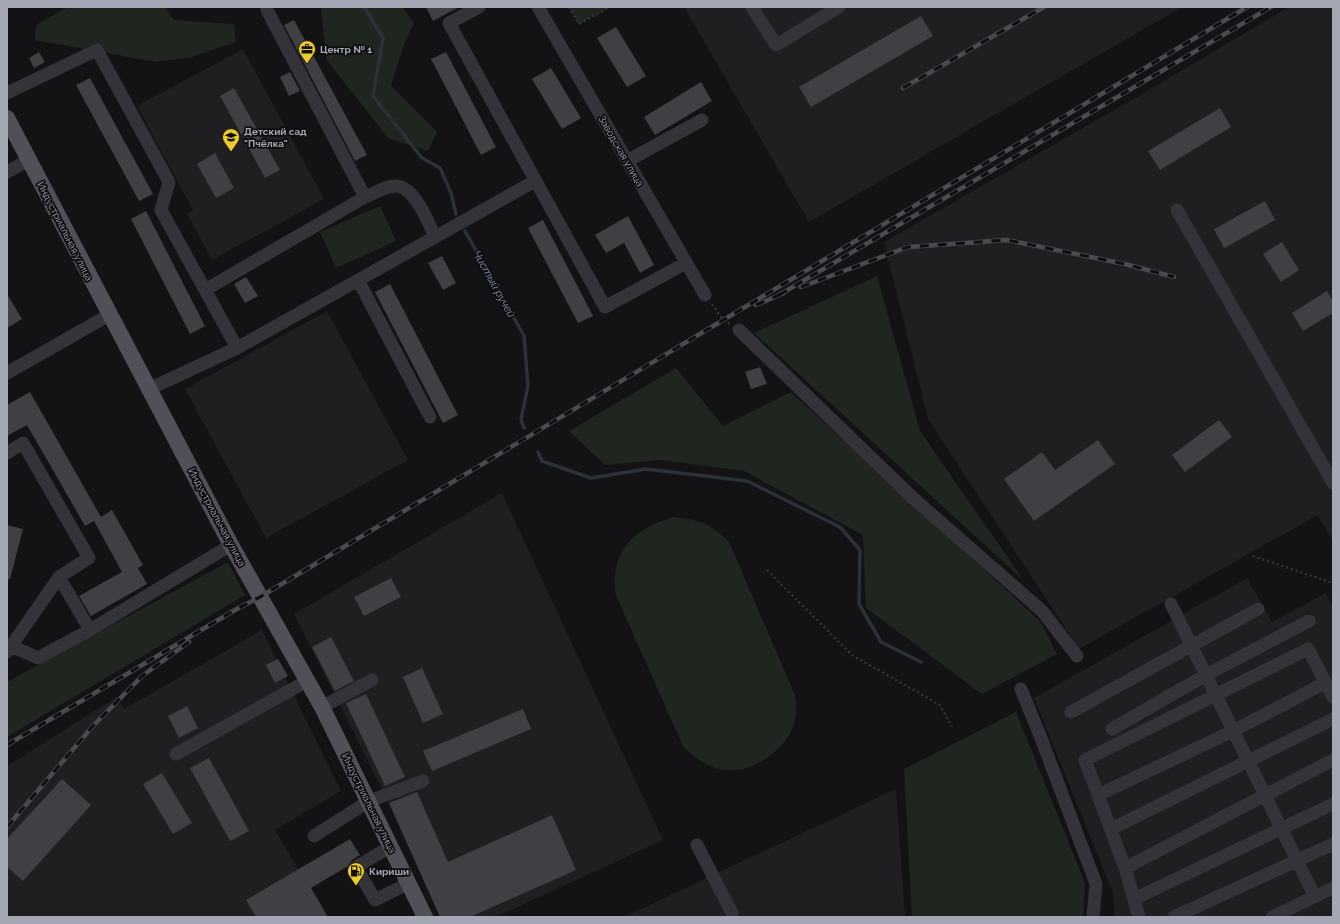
<svg xmlns="http://www.w3.org/2000/svg" width="1340" height="924" font-family="Raleway,sans-serif">
  <style>
    .built { fill: #1f1e21 }
    .green { fill: #1f2620 }
    .lines { fill: none; stroke-linecap: round; stroke-linejoin: round }
    .stream { stroke: #2b3139; stroke-width: 3.5 }
    .building { fill: #3f3f44 }
    .path { stroke: #393a40; stroke-width: 2; stroke-dasharray: 2 3; stroke-linecap: butt }
    .minor { stroke: #333339; stroke-width: 13 }
    .major { stroke: #4f5058; stroke-width: 16 }
    .rail-casing { stroke: #4a4b52; stroke-width: 4.5 }
    .rail { stroke: #0e0d0f; stroke-width: 3; stroke-dasharray: 9; stroke-linecap: butt }
    .labels { text-anchor: middle; dominant-baseline: central; stroke-width: 3.5; stroke-linejoin: round; paint-order: stroke }
    .poi-label { font-size: 10px; font-weight: bold; fill: #a4a7b4; stroke: #0e0d0f; text-anchor: start }
    .street-label { font-size: 10px; fill: #a4a7b4; stroke: #0e0d0f }
    .water-label { font-size: 11px; font-style: italic; fill: #7c8fae; stroke: #0e0d0f }
  </style>
  <rect width="100%" height="100%" fill="#131214"/>
  <!-- built -->
  <path class="built" d="M684 7H1182L809 222Z
    M1289 7H1333V542L1318 515 1079 649 928 419 884 242 1130 101Z
    M243 49 324 199 212 260 187 214 193 210 137 106Z
    M327 311 408 460 266 538 185 389Z
    M502 493 663 840 496 917H440L389 803 294 614Z
    M1247 578 1272 622 1326 593 1333 608V917H1115L1113 893 1034 698Z
    M262 630 341 791 275 830 327 917H7V766L117 697 124 709Z
    M896 789 905 917H624Z"/>
  <!-- green -->
  <path class="green" d="M68 7H165L174 20 234 24 236 42 192 57 156 62 35 40 36 25Z
    M321 7H402L414 23 404 45 391 86 437 132 428 151 388 138 326 59Z
    M569 7H610L579 24Z
    M380 206 396 241 336 268 320 232Z
    M877 276 920 431 1024 581 754 333Z
    M676 368 723 426 791 392 1040 621 1057 654 982 694 866 608 863 535 744 471 660 460 605 465 569 431Z
    M673 517C698 520 711 523 729 542L795 695C795 700 797 706 796 711 796 743 757 774 725 770 708 768 694 758 683 746L615 593C611 550 634 529 673 517Z
    M228 562 245 595 7 737V682Z
    M1016 712 1085 883 1083 917H912L904 769Z"/>
  <g class="lines">
    <!-- stream -->
    <path class="stream" d="M364 7 383 38 373 96 422 158 440 168 451 193 456 214
      M465 231 524 336 528 386 521 419 524 428
      M538 452 542 461 591 478 646 469 747 481 840 527 860 550 859 604 881 642 921 662"/>
  </g>
  <!-- building -->
  <path class="building" d="M426 7H459L433 21Z
    M921 16 933 36 811 107 799 87Z
    M294 20 367 155 355 161 284 25Z
    M616 27 646 76 627 87 597 38Z
    M39 52 45 62 34 68 29 58Z
    M446 52 496 147 481 155 431 59Z
    M551 68 581 118 562 129 532 79Z
    M290 72 300 91 289 96 280 77Z
    M90 78 153 194 139 201 76 85Z
    M701 82 712 101 655 135 644 117Z
    M234 88 280 170 265 178 220 96Z
    M1220 108 1231 127 1160 170 1148 151Z
    M215 153 234 188 216 198 197 164Z
    M1265 201 1275 220 1224 248 1214 229Z
    M146 211 205 326 190 334 131 219Z
    M628 216 654 265 640 273 624 243 606 253 595 235Z
    M543 220 593 316 578 323 528 228Z
    M1282 242 1299 270 1281 282 1263 254Z
    M442 256 456 283 443 290 428 263Z
    M246 277 258 296 245 303 234 284Z
    M390 284 458 415 443 423 375 292Z
    M1327 291 1333 301V313L1303 331 1292 313Z
    M7 294 22 319 7 328Z
    M760 367 767 384 751 389 745 372Z
    M30 392 101 517 112 510 143 565 138 568 147 584 91 616 79 596 122 572 94 521 85 526 27 425 7 436V405Z
    M1219 420 1232 437 1185 472 1172 455Z
    M1098 440 1115 464 1034 521 1004 479 1042 452 1055 470Z
    M7 525 23 529 10 579H7Z
    M391 578 401 597 364 616 354 597Z
    M331 637 354 681 335 691 312 647Z
    M278 659 288 676 275 683 266 665Z
    M422 668 443 714 423 723 403 677Z
    M366 694 405 777 385 786 346 703Z
    M187 706 198 728 179 738 168 716Z
    M523 709 531 729 432 771 423 751Z
    M209 758 249 831 230 841 190 768Z
    M162 773 192 823 173 834 143 784Z
    M62 779 91 805 23 881 7 867V839Z
    M417 792 448 862 552 815 576 870 470 917H440L389 803Z
    M350 839 360 855 352 860 348 866 311 888 328 917H256L246 900Z"/>
  <g class="lines">
    <!-- path -->
    <path class="path" d="M569 7 579 24 610 7
      M712 304 723 320 730 324
      M1253 556 1333 583
      M767 570 852 655 940 705 952 727"/>
    <!-- minor -->
    <path class="minor" d="M479 7 449 23 605 307 686 263
      M538 7 705 295
      M752 7 776 45 839 7
      M267 10 365 197
      M7 93 97 50 169 182 161 210 237 348
      M627 161 702 120
      M7 172 29 160
      M1177 210 1333 483
      M358 280 430 417
      M205 290 365 197C375 193 387 185 397 186 416 189 428 222 435 237
      M739 330 913 498 1042 611 1077 656
      M7 373 109 315
      M149 389 237 348 535 181
      M7 453 23 443 89 558 59 577 90 630
      M1171 604 1315 897
      M11 646 38 658 90 630 231 545
      M7 652 59 577
      M1021 689 1041 738 1096 884 1093 917
      M322 707 372 680
      M1071 712 1258 609
      M1112 729 1206 675 1309 621
      M176 754 307 681
      M1098 795 1233 731 1325 683
      M1111 829 1333 719
      M314 836 369 801 423 781
      M697 845 732 913
      M390 847 356 867 375 900 409 883
      M1125 868 1333 760
      M1134 899 1333 804
      M1139 917 1125 868 1085 760 1308 649 1333 697
      M1174 917 1333 844
      M1272 917 1333 888"/>
    <!-- major -->
    <path class="major" d="M7 118 231 545 322 707 425 917"/>
    <!-- rail casing -->
    <g class="rail-casing">
      <path id="rail" d="M903 88 1044 7
        M801 287 908 247 1007 240 1125 264 1174 277
        M779 295 1271 7
        M756 305 784 293
        M7 745 235 610 260 597 1247 7
        M7 827 92 727 142 676 189 642"/>
    </g>
    <!-- rail -->
    <use href="#rail" class="rail"/>
  </g>
  <!-- icons -->
  <defs>
    <g id="office-pin" transform="scale(0.9)"><path d="M0 17L-7.5 6A9.5 9.5 0 1 1 7.5 6Z" fill="#ecca33" stroke="#0e0d0f"/><path d="M-6-3h4V-5.5h4V-3h4V5H-6ZM-1-4.5V-3h2v-1.5ZM-6 0V1H6V0Z" fill="#111"/></g>
    <g id="school-pin" transform="scale(0.9)"><path d="M0 17L-7.5 6A9.5 9.5 0 1 1 7.5 6Z" fill="#ecca33" stroke="#0e0d0f"/><path d="M0-5L7-2L0 1L-7-2ZM-4 1L0 2.5L4 1V4Q0 6-4 4Z" fill="#111"/></g>
    <g id="fuel-pin" transform="scale(0.9)"><path d="M0 17L-7.5 6A9.5 9.5 0 1 1 7.5 6Z" fill="#ecca33" stroke="#0e0d0f"/><path d="M-5.5-6h7V0h2V4h1.3V-2.5L3-4.5l.8-.8L6-3V5H2.5V1h-1V6h-7ZM-4.2-4.7v3.2H.2V-4.7Z" fill="#111"/></g>
  </defs>
  <g fill-rule="evenodd">
    <use href="#office-pin" x="307" y="49"/>
    <use href="#school-pin" x="231" y="137"/>
    <use href="#fuel-pin" x="356" y="871"/>
  </g>
  <g class="labels">
    <!-- poi labels -->
    <g class="poi-label">
      <text x="320" y="49">Центр № 1</text>
      <text x="244" y="131">Детский сад<tspan x="244" dy="12">"Пчёлка"</tspan></text>
      <text x="369" y="871">Кириши</text>
    </g>
    <!-- street labels -->
    <g class="street-label">
      <text transform="translate(621 151) rotate(60)">Заводская улица</text>
      <text transform="translate(65 231) rotate(63)">Индустриальная улица</text>
      <text transform="translate(217 517) rotate(62)">Индустриальная улица</text>
      <text transform="translate(369 803) rotate(64)">Индустриальная улица</text>
    </g>
    <!-- water labels -->
    <g class="water-label">
      <text transform="translate(494 284) rotate(61)">Чистый ручей</text>
    </g>
  </g>
  <!-- border -->
  <rect width="1340" height="924" fill="none" stroke="#a4a7b4" stroke-width="16"/>
</svg>
